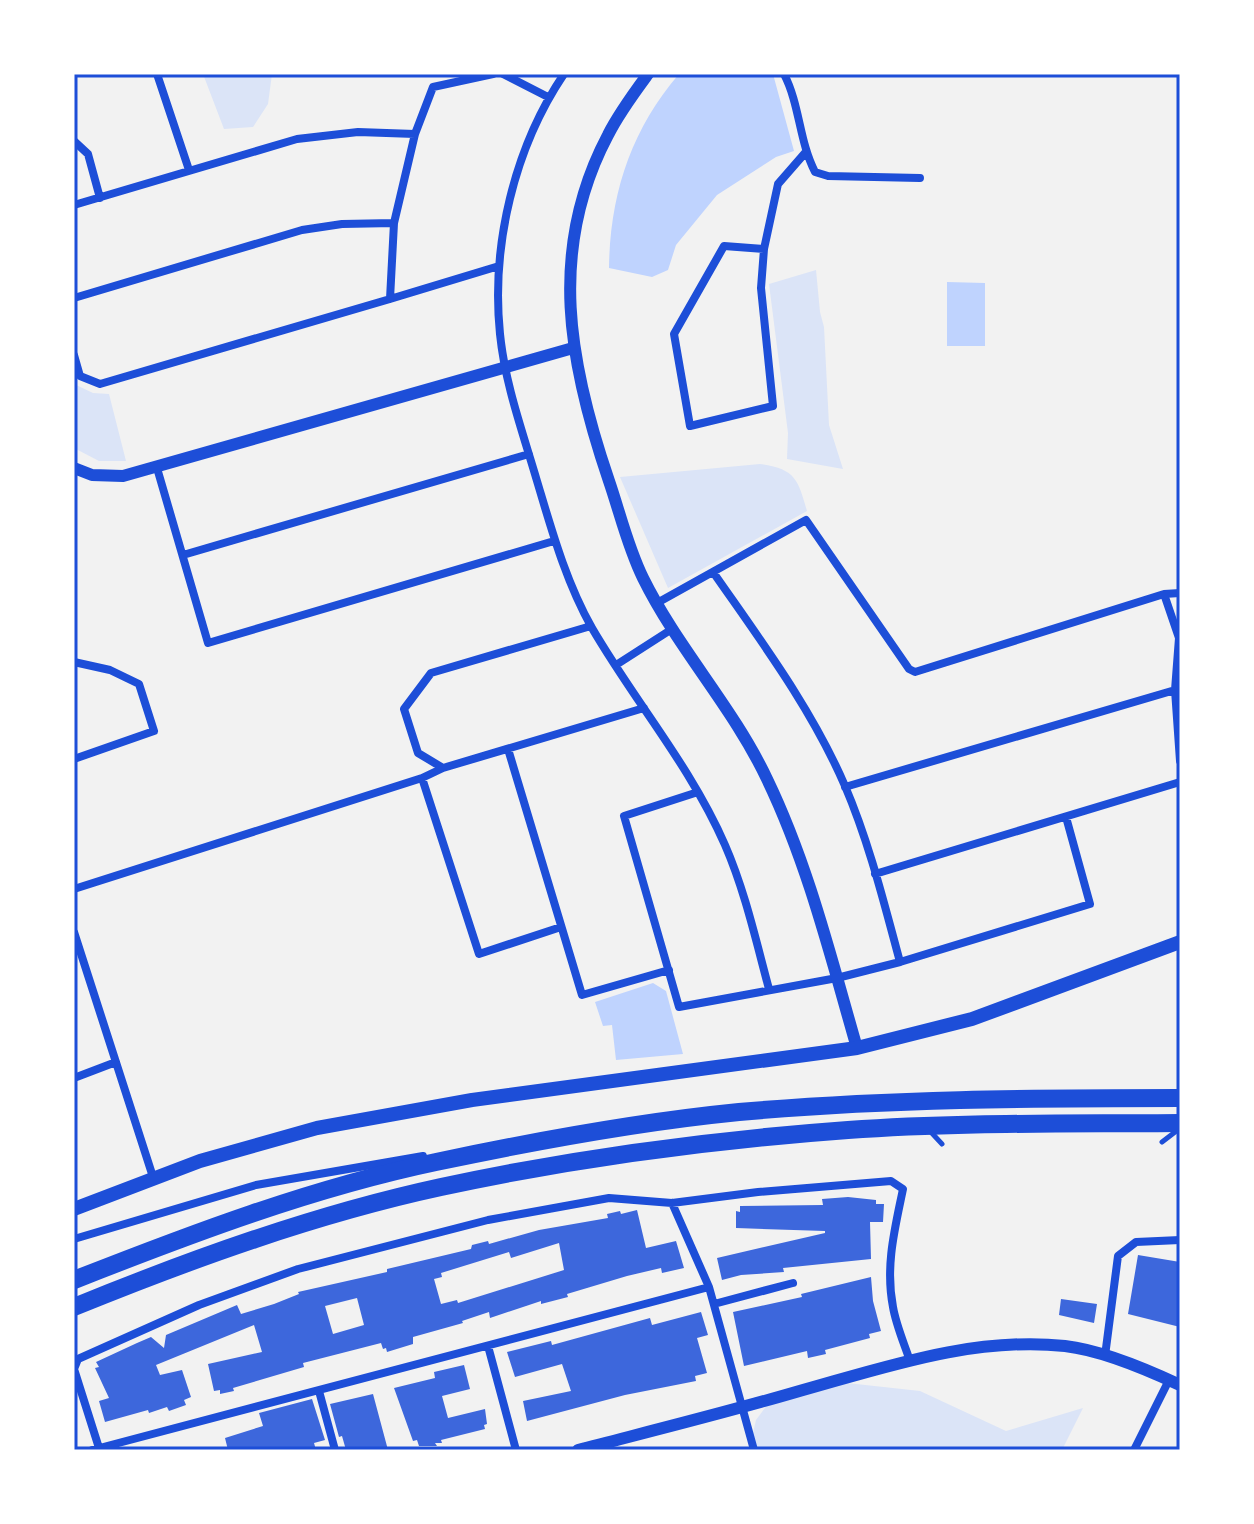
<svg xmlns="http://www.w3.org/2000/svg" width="1254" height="1524" font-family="Bitter,serif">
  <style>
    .green { fill: #dbe4f7 }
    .water { fill: #bfd3fe }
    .building { fill: #3d67dc; fill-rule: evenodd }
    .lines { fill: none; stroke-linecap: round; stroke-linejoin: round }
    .service { stroke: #1d4ed8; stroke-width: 5 }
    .minor { stroke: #1d4ed8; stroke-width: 8 }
    .tertiary { stroke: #1d4ed8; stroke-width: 12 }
    .secondary { stroke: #1d4ed8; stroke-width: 14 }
    .trunk { stroke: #1d4ed8; stroke-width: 18 }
    .neatline { fill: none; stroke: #1d4ed8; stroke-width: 3 }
  </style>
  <rect width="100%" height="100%" fill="#f2f2f2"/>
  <!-- green -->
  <path class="green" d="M203 74H272L268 104 253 127 224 129Z
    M816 270 820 312 824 327 829 425 843 469 787 459 788 433 769 284Z
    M74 384 93 393 109 394 126 461H99L74 448Z
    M760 464C796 469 798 480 807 511L668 588 620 477Z
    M838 1382 920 1391 1006 1431 1083 1408 1062 1450H749L756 1420 770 1401Z"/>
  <!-- water -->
  <path class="water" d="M679 74H773L794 151 776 157 717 195 676 245 668 270 652 277 609 268C610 194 631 130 679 74Z
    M947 282 985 283V346H947Z
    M653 983 666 991 683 1054 616 1060 612 1025 603 1026 595 1002Z"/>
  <!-- building -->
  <path class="building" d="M848 1197 876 1200V1204H884L883 1222H870L871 1259 783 1268 784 1272 741 1275 722 1280 717 1258 825 1233V1231L736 1228V1211L740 1212V1206L823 1205 822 1199Z
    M637 1210 646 1248 676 1241 684 1268 662 1273 661 1268 627 1276 567 1294 568 1297 541 1304V1301L490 1318 489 1312 462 1321 463 1323 413 1337V1344L387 1352 386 1348 383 1349 381 1343 303 1363 304 1367 233 1388 234 1391 220 1394V1390L214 1391 208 1364 262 1352 254 1325 156 1365 160 1375 182 1370 191 1397 184 1400 186 1405 169 1411 167 1407 149 1413 148 1410 105 1422 99 1401 109 1398 95 1368 99 1367 96 1362 137 1343 151 1337 164 1348 166 1335 237 1305 241 1314 274 1304 299 1294 298 1292 387 1272V1269L471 1249 472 1245 488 1241 489 1244 539 1230 608 1218 607 1214 620 1211 621 1214ZM559 1243 564 1270 458 1303 457 1300 441 1304 434 1279 442 1277 441 1273 509 1252 511 1258ZM357 1298 364 1325 333 1334 325 1306Z
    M1138 1255 1180 1262V1327L1128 1314Z
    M871 1277 873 1301 881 1331 869 1334 870 1338 825 1350 826 1354 808 1358 807 1351 744 1366 733 1312 802 1297 801 1294Z
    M1061 1299 1097 1304 1094 1323 1059 1315Z
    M701 1312 708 1335 697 1338 707 1373 695 1376 696 1381 625 1395 527 1421 523 1401 571 1391 562 1364 515 1377 507 1352 551 1341 552 1345 650 1318 652 1325Z
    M464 1365 470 1389 442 1396 448 1418 485 1409 487 1424 484 1425 485 1429 441 1440 442 1443H435L437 1446H419L417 1440 413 1441 394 1388 435 1378 434 1372Z
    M373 1394 388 1450H346L342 1436 339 1437 330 1404Z
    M312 1399 325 1440 314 1443 316 1450H228L225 1438 263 1426 259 1413Z"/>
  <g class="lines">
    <!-- service -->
    <path class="service" d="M929 1130 942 1144
      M1162 1142 1179 1129"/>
    <!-- minor -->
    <path class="minor" d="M157 74 189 170
      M493 74 433 87 415 134 394 223 390 299 499 266
      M503 74 548 97
      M564 74C514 148 491 246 500 334 505 384 523 433 537 481 552 531 566 582 592 628 635 702 690 765 725 845 745 891 756 941 769 989
      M784 74C800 105 799 141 815 172L828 176 920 178
      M74 141 88 154 100 198
      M74 205 297 139 358 132 415 134
      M764 249 761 288 773 406 690 426 674 334 724 246 764 249 778 184 805 153
      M74 298 302 230 342 224 394 223
      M74 355 80 376 100 384 390 299
      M157 468 208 643 554 541
      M183 555 529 454
      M713 572C761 641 812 709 845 786 869 842 884 903 900 962L1090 904 1066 817
      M1164 594 1179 638 1175 690 1180 761
      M657 603 806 520 909 669 915 672 1164 594 1180 593
      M591 626 431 673 404 709 418 753 443 768 644 708
      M74 662 110 670 139 684 154 731 74 759
      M616 665 672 629
      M508 749 582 995 669 970
      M422 778 479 954 561 927
      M845 787 1175 690
      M698 792 624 816 679 1007 837 978 900 962
      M875 874 1180 782
      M74 889 422 778 443 768
      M74 932 153 1177
      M74 1078 116 1062
      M672 1203 709 1287 754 1450
      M74 1239 256 1185 423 1156
      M714 1304 793 1283
      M488 1346 516 1450
      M1105 1356 1118 1256 1136 1242 1180 1240
      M319 1391 335 1450
      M99 1448 74 1369 78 1359 199 1305 298 1269 488 1220 609 1198 672 1203 758 1192 891 1181 903 1189C895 1228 885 1266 893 1307 896 1325 904 1343 910 1361
      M92 1450 709 1287
      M1134 1450 1169 1380"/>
    <!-- tertiary -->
    <path class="tertiary" d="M648 74C634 93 619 113 608 135 547 250 569 364 609 481 620 513 628 548 643 578 678 649 733 707 767 779 808 864 831 958 857 1048
      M74 468 92 475 123 476 573 348
      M578 1450C651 1431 724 1413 796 1392 883 1368 973 1336 1065 1346 1100 1350 1148 1370 1180 1385"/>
    <!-- secondary -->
    <path class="secondary" d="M74 1209 200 1161 317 1128 472 1100 857 1048 972 1019 1180 942"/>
    <!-- trunk -->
    <path class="trunk" d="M74 1280C191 1234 312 1188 436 1162 535 1141 638 1122 739 1112 886 1099 1033 1098 1180 1098
      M74 1307C192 1259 316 1214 441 1187 575 1158 711 1140 848 1130 958 1122 1069 1124 1180 1123"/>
  </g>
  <!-- border -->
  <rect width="1254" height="1524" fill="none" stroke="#ffffff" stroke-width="152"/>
  <rect x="76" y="76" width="1102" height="1372" class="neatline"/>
</svg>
